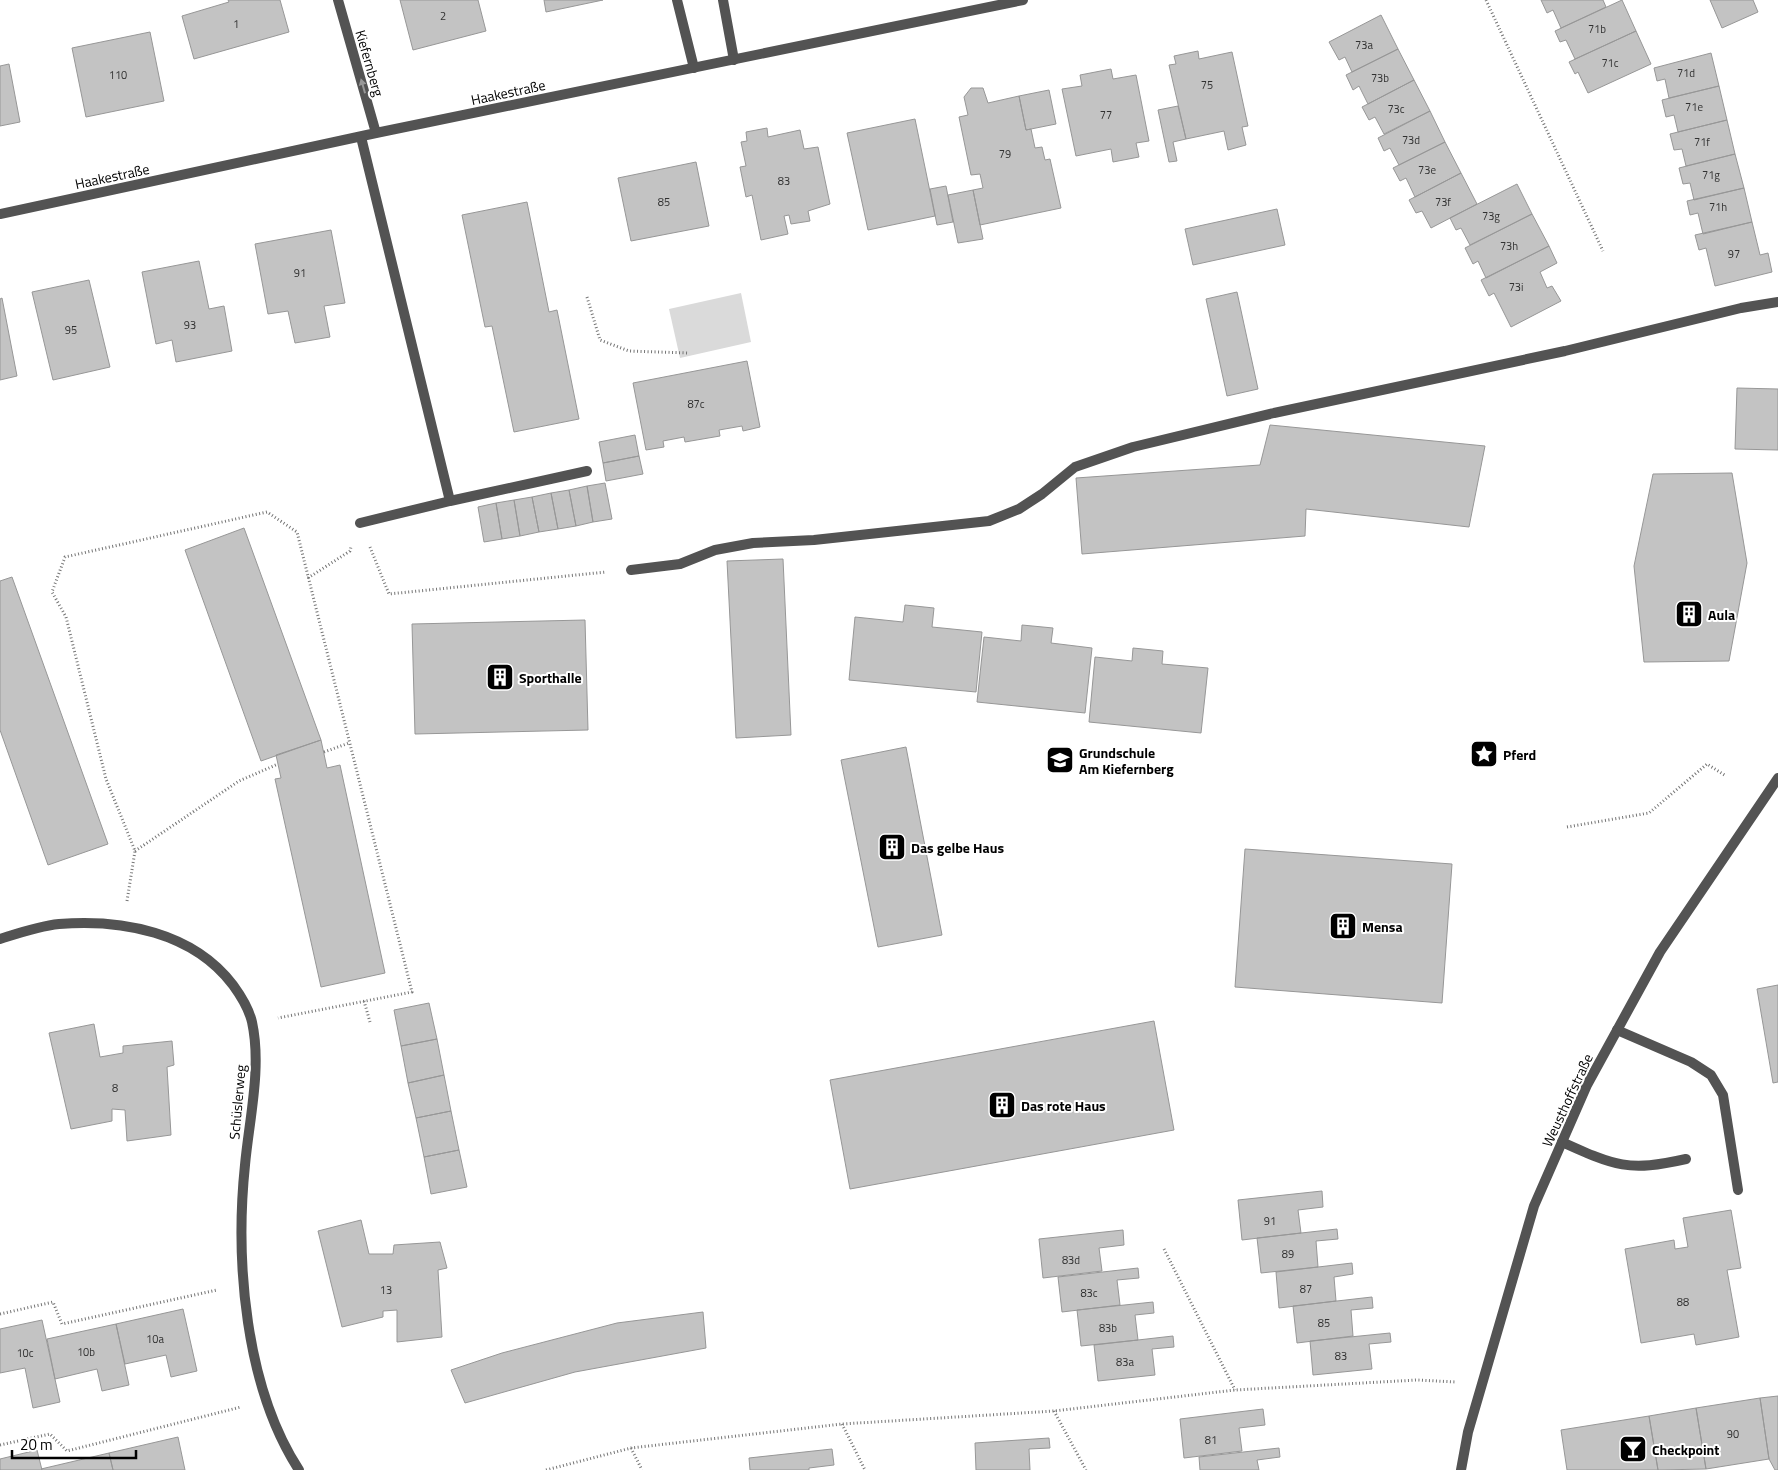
<svg xmlns="http://www.w3.org/2000/svg" width="1778" height="1470" font-family="'Titillium Web',sans-serif">
  <style>
    .green { fill: #dadada }
    .building { fill: #c3c3c3; stroke: #979797 }
    .lines { fill: none; stroke-linecap: round; stroke-linejoin: round }
    .path { stroke: #757575; stroke-width: 3; stroke-dasharray: 1 2.5; stroke-linecap: butt }
    .service { stroke: #535353; stroke-width: 10 }
    .minor { stroke: #535353; stroke-width: 10 }
    .tertiary { stroke: #535353; stroke-width: 10 }
    .oneway { fill: #989898 }
    .labels { text-anchor: middle; dominant-baseline: central; stroke-width: 4; stroke-linejoin: round; paint-order: stroke }
    .number-label { font-size: 11px; fill: #313131 }
    .street-label { font-size: 14px; fill: #000; stroke: #fff }
    .poi-label { font-size: 14px; font-weight: bold; fill: #000; stroke: #fff; text-anchor: start }
  </style>
  <rect width="100%" height="100%" fill="#fff"/>
  <!-- green -->
  <path class="green" d="M741 293 751 342 680 358 669 309Z"/>
  <!-- building -->
  <path class="building" d="M228 0H280L289 32 194 59 182 16 229 2Z
    M400 0H478L486 31 413 50Z
    M544 0H603L546 12Z
    M1541 0H1603L1606 7 1561 28 1553 10 1547 13Z
    M1622 0 1636 31 1575 59 1566 40 1560 42 1555 31Z
    M1710 0H1753L1758 12 1722 28Z
    M1381 15 1398 49 1352 72 1345 57 1339 60 1329 42Z
    M1636 31 1651 64 1588 93 1578 72 1575 74 1569 62Z
    M150 32 164 101 86 117 72 48Z
    M1398 49 1414 80 1368 104 1359 86 1353 90 1346 75Z
    M1198 51 1199 59 1232 52 1248 126 1242 127 1246 145 1228 150 1224 131 1186 139 1169 65 1176 64 1174 56Z
    M1711 53 1719 86 1669 98 1665 79 1657 81 1654 68Z
    M9 64 20 122 0 126V66Z
    M1111 69 1113 79 1136 75 1149 141 1136 143 1139 157 1113 162 1111 149 1076 156 1062 89 1082 86 1080 75Z
    M1414 80 1430 111 1384 134 1375 117 1369 120 1362 107Z
    M1719 86 1727 120 1678 132 1674 115 1666 117 1662 100Z
    M971 88H983L988 103 1019 96 1026 130 1031 129 1035 148 1042 147 1045 160 1050 159 1061 208 980 225 973 190 983 188 980 174 971 175 959 117 968 115 964 97Z
    M1049 90 1056 124 1026 130 1019 96Z
    M1178 106 1186 139 1173 142 1177 161 1169 162 1158 110Z
    M1430 111 1445 142 1399 165 1390 148 1384 151 1378 138Z
    M915 119 935 216 868 230 847 133Z
    M1727 120 1735 154 1686 166 1682 149 1674 150 1670 134Z
    M767 128 768 137 800 130 804 149 818 147 830 204 808 211 810 221 791 224 789 215 784 216 788 234 761 240 752 195 746 197 740 167 746 166 741 142 747 141 746 132Z
    M1445 142 1461 173 1415 197 1406 178 1400 181 1393 168Z
    M1735 154 1744 188 1694 200 1690 183 1683 184 1679 168Z
    M696 162 709 226 631 241 618 178Z
    M1461 173 1477 204 1431 228 1422 211 1416 213 1409 200Z
    M1517 184 1532 214 1470 245 1461 228 1456 230 1450 218Z
    M946 186 953 222 937 225 930 189Z
    M1744 188 1752 222 1703 234 1698 213 1690 215 1687 201Z
    M973 190 983 239 958 243 948 195Z
    M527 202 549 312 557 310 579 419 514 432 492 326 485 327 462 215Z
    M1277 209 1285 245 1193 265 1185 229Z
    M1532 214 1549 246 1486 278 1478 261 1473 264 1465 248Z
    M1752 222 1760 255 1768 253 1772 272 1715 286 1706 248 1699 250 1695 235Z
    M331 230 345 303 324 306 330 337 295 343 288 311 268 314 255 244Z
    M1549 246 1557 263 1540 272 1547 288 1552 286 1561 301 1511 327 1494 293 1489 296 1481 280Z
    M199 261 209 309 224 306 232 351 176 362 172 340 156 344 142 272Z
    M89 280 110 367 53 380 32 292Z
    M1237 292 1258 389 1227 396 1206 299Z
    M2 298 17 376 0 380V299Z
    M747 361 760 427 743 431 742 426 719 430 720 436 685 442 684 437 663 441 664 447 646 450 633 383Z
    M1737 388 1778 389V450L1735 449Z
    M1270 425 1485 446 1469 527 1306 509 1305 536 1082 554 1076 478 1260 465Z
    M635 435 639 456 603 463 599 442Z
    M639 456 643 474 606 481 603 463Z
    M1732 473 1747 563 1729 661 1644 662 1634 566 1653 474Z
    M605 483 612 519 593 522 587 486Z
    M587 486 593 522 576 526 569 490Z
    M569 490 576 526 558 529 551 493Z
    M551 493 558 529 539 532 532 497Z
    M532 497 539 532 520 536 514 500Z
    M514 500 520 536 502 539 496 503Z
    M496 503 502 539 484 542 478 507Z
    M244 528 321 740 261 761 185 550Z
    M783 559 791 735 736 738 727 561Z
    M12 577 108 844 48 865 0 730V581Z
    M905 605 934 608 932 627 982 632 976 692 849 680 855 617 903 622Z
    M585 620 588 730 415 734 412 624Z
    M1022 625 1053 628 1051 643 1092 648 1085 713 977 702 984 637 1021 641Z
    M1133 648 1163 651 1162 664 1208 668 1201 733 1089 722 1095 657 1132 661Z
    M321 740 327 768 340 765 385 973 321 987 275 779 281 778 276 755Z
    M906 747 942 935 878 947 841 760Z
    M1245 849 1452 864 1442 1003 1235 987Z
    M1778 985V1082L1773 1083 1757 989Z
    M429 1003 437 1039 401 1046 394 1010Z
    M1154 1021 1174 1130 850 1189 830 1080Z
    M94 1024 100 1057 123 1053V1046L172 1041 174 1065 167 1067 171 1135 127 1141 125 1110 112 1109V1121L71 1129 49 1033Z
    M437 1039 444 1075 408 1083 401 1046Z
    M444 1075 451 1111 416 1118 408 1083Z
    M451 1111 459 1150 424 1157 416 1118Z
    M459 1150 467 1187 431 1194 424 1157Z
    M1322 1191 1323 1207 1298 1210 1301 1233 1242 1240 1238 1200Z
    M1731 1210 1741 1268 1727 1270 1739 1337 1696 1345 1694 1334 1641 1343 1625 1249 1674 1240 1675 1249 1688 1247 1683 1218Z
    M361 1220 369 1254H393L394 1245 440 1242 447 1268 438 1270 442 1337 397 1342V1310L383 1311V1317L342 1327 318 1231Z
    M1337 1229 1338 1239 1316 1241 1318 1267 1261 1273 1257 1238Z
    M1123 1230 1124 1245 1099 1248 1102 1271 1043 1278 1039 1239Z
    M1352 1263 1353 1274 1334 1277 1336 1301 1279 1308 1276 1272Z
    M1138 1268 1139 1278 1117 1280 1120 1305 1062 1312 1058 1277Z
    M1372 1297 1373 1308 1351 1310 1353 1336 1297 1343 1293 1306Z
    M1153 1302 1154 1313 1135 1315 1138 1340 1081 1346 1077 1310Z
    M183 1309 197 1371 171 1377 166 1355 125 1364 116 1324Z
    M703 1312 706 1348 575 1372 465 1403 451 1370 502 1353 617 1323Z
    M42 1320 60 1402 33 1408 25 1368 0 1373V1329Z
    M116 1324 129 1385 102 1391 97 1369 55 1379 47 1339Z
    M1390 1333 1391 1342 1369 1344 1372 1369 1313 1375 1310 1341Z
    M1173 1336 1174 1347 1152 1349 1155 1375 1098 1381 1094 1345Z
    M1778 1396V1470H1775L1769 1459 1760 1398Z
    M1760 1398 1769 1459 1706 1469 1696 1408Z
    M1696 1408 1706 1469 1658 1470 1649 1416Z
    M1263 1409 1265 1425 1239 1428 1242 1451 1184 1458 1180 1419Z
    M1649 1416 1658 1470H1567L1561 1430Z
    M178 1437 185 1470H113L109 1453Z
    M1049 1438 1050 1448 1029 1449 1030 1470H976L975 1443Z
    M1279 1448 1280 1457 1257 1460 1259 1470H1200L1199 1457Z
    M832 1449 834 1465 809 1468V1470H750L749 1458Z
    M37 1450 42 1470H0V1459Z
    M109 1453 113 1470H42L41 1469Z"/>
  <g class="lines">
    <!-- path -->
    <path class="path" d="M1486 0 1603 251
      M587 297 600 340 629 351 688 353
      M370 547 389 594 606 572
      M308 578 350 551 351 547
      M324 752 349 743
      M1567 827 1649 813 1707 764 1726 776
      M135 851 239 781 278 764
      M127 901 135 851 106 779 66 617 52 592 65 557 267 512 297 532 412 992 278 1018
      M364 1001 370 1022
      M1164 1249 1235 1390
      M0 1314 53 1302 62 1324 217 1290
      M1054 1411 1086 1470
      M842 1424 865 1470
      M0 1445 50 1434 67 1451 241 1407
      M631 1448 642 1470
      M546 1470 631 1448 842 1424 1054 1411 1235 1390 1417 1380 1456 1382"/>
    <!-- service -->
    <path class="service" d="M677 0 694 68
      M723 0 734 60
      M361 137 450 501
      M360 523 450 501 587 471
      M631 570 680 564 715 550 753 543 814 540 989 521 1019 509 1042 494 1075 467 1133 447 1274 413 1565 351 1741 308 1778 302
      M1617 1030 1691 1062 1711 1075 1723 1095 1738 1190
      M1562 1142C1615 1166 1628 1172 1686 1159"/>
    <!-- minor -->
    <path class="minor" d="M338 0 376 133
      M0 214 376 133 1023 0
      M0 939C19 933 39 926 59 924 122 919 193 932 233 985 241 996 249 1009 252 1022 262 1068 249 1120 245 1165 235 1261 245 1387 299 1470"/>
    <!-- tertiary -->
    <path class="tertiary" d="M1461 1470 1468 1432 1534 1206 1587 1085 1660 952 1778 778"/>
  </g>
  <!-- one-way arrows -->
  <defs><path id="oneway-solid" d="M-6-.8H1V-3.2L6.5 0L1 3.2V.8H-6Z" transform="scale(1.25)"/></defs>
  <use class="oneway" href="#oneway-solid" transform="translate(363 86) rotate(-106)"/>
  <!-- icons -->
  <defs>
    <g id="building-square" transform="scale(1.4375)"><rect x="-9" y="-9" width="18" height="18" rx="4" fill="#000" stroke="#fff"/><path d="M-4-6H4V6H1V3H-1V6H-4ZM-2.5-4.3h1.7v1.8h-1.7ZM.8-4.3h1.7v1.8H.8ZM-2.5-1h1.7V.8h-1.7ZM.8-1h1.7V.8H.8Z" fill="#fff"/></g>
    <g id="sight-square" transform="scale(1.4375)"><rect x="-9" y="-9" width="18" height="18" rx="4" fill="#000" stroke="#fff"/><path d="M0-6L1.8-2.2L6-1.7L2.9 1.2L3.7 5.4L0 3.3L-3.7 5.4L-2.9 1.2L-6-1.7L-1.8-2.2Z" fill="#fff"/></g>
    <g id="school-square" transform="scale(1.4375)"><rect x="-9" y="-9" width="18" height="18" rx="4" fill="#000" stroke="#fff"/><path d="M0-5L7-2L0 1L-7-2ZM-4 1L0 2.5L4 1V4Q0 6-4 4Z" fill="#fff"/></g>
    <g id="bar-square" transform="scale(1.4375)"><rect x="-9" y="-9" width="18" height="18" rx="4" fill="#000" stroke="#fff"/><path d="M-6-5H6L.8 .8V4.5H3.5V6h-7V4.5H-.8V.8Z" fill="#fff"/></g>
  </defs>
  <g fill-rule="evenodd">
    <use href="#building-square" x="1689" y="614"/>
    <use href="#building-square" x="500" y="677"/>
    <use href="#sight-square" x="1484" y="754"/>
    <use href="#school-square" x="1060" y="760"/>
    <use href="#building-square" x="892" y="847"/>
    <use href="#building-square" x="1343" y="926"/>
    <use href="#building-square" x="1002" y="1105"/>
    <use href="#bar-square" x="1633" y="1449"/>
  </g>
  <g class="labels">
    <!-- number labels -->
    <g class="number-label">
      <text x="443" y="16">2</text>
      <text x="236" y="24">1</text>
      <text x="1597" y="29">71b</text>
      <text x="1364" y="45">73a</text>
      <text x="1610" y="63">71c</text>
      <text x="1686" y="73">71d</text>
      <text x="118" y="75">110</text>
      <text x="1380" y="78">73b</text>
      <text x="1207" y="85">75</text>
      <text x="1694" y="107">71e</text>
      <text x="1396" y="109">73c</text>
      <text x="1106" y="115">77</text>
      <text x="1411" y="140">73d</text>
      <text x="1702" y="142">71f</text>
      <text x="1005" y="154">79</text>
      <text x="1427" y="170">73e</text>
      <text x="1711" y="175">71g</text>
      <text x="784" y="181">83</text>
      <text x="664" y="202">85</text>
      <text x="1443" y="202">73f</text>
      <text x="1718" y="207">71h</text>
      <text x="1491" y="216">73g</text>
      <text x="1509" y="246">73h</text>
      <text x="1734" y="254">97</text>
      <text x="300" y="273">91</text>
      <text x="1516" y="287">73i</text>
      <text x="190" y="325">93</text>
      <text x="71" y="330">95</text>
      <text x="696" y="404">87c</text>
      <text x="115" y="1088">8</text>
      <text x="1270" y="1221">91</text>
      <text x="1288" y="1254">89</text>
      <text x="1071" y="1260">83d</text>
      <text x="1306" y="1289">87</text>
      <text x="386" y="1290">13</text>
      <text x="1089" y="1293">83c</text>
      <text x="1683" y="1302">88</text>
      <text x="1324" y="1323">85</text>
      <text x="1108" y="1328">83b</text>
      <text x="155" y="1339">10a</text>
      <text x="86" y="1352">10b</text>
      <text x="25" y="1353">10c</text>
      <text x="1341" y="1356">83</text>
      <text x="1125" y="1362">83a</text>
      <text x="1733" y="1434">90</text>
      <text x="1211" y="1440">81</text>
    </g>
    <!-- street labels -->
    <g class="street-label">
      <text transform="translate(370 63) rotate(74)">Kiefernberg</text>
      <text transform="translate(508 92) rotate(-12)">Haakestraße</text>
      <text transform="translate(112 176) rotate(-12)">Haakestraße</text>
      <text transform="translate(1567 1100) rotate(-65)">Weusthoffstraße</text>
      <text transform="translate(237 1102) rotate(-85)">Schüslerweg</text>
    </g>
    <!-- poi labels -->
    <g class="poi-label">
      <text x="1708" y="614">Aula</text>
      <text x="519" y="677">Sporthalle</text>
      <text x="1079" y="752">Grundschule<tspan x="1079" dy="16">Am Kiefernberg</tspan></text>
      <text x="1503" y="754">Pferd</text>
      <text x="911" y="847">Das gelbe Haus</text>
      <text x="1362" y="926">Mensa</text>
      <text x="1021" y="1105">Das rote Haus</text>
      <text x="1652" y="1449">Checkpoint</text>
    </g>
  </g>
  <!-- scale -->
  <path d="M12 1450v8h124v-8" fill="none" stroke="#000000" stroke-width="2.5"/>
  <text x="20" y="1450" font-size="15" fill="#000000" stroke="#ffffff" stroke-width="4" paint-order="stroke">20 m</text>
</svg>
